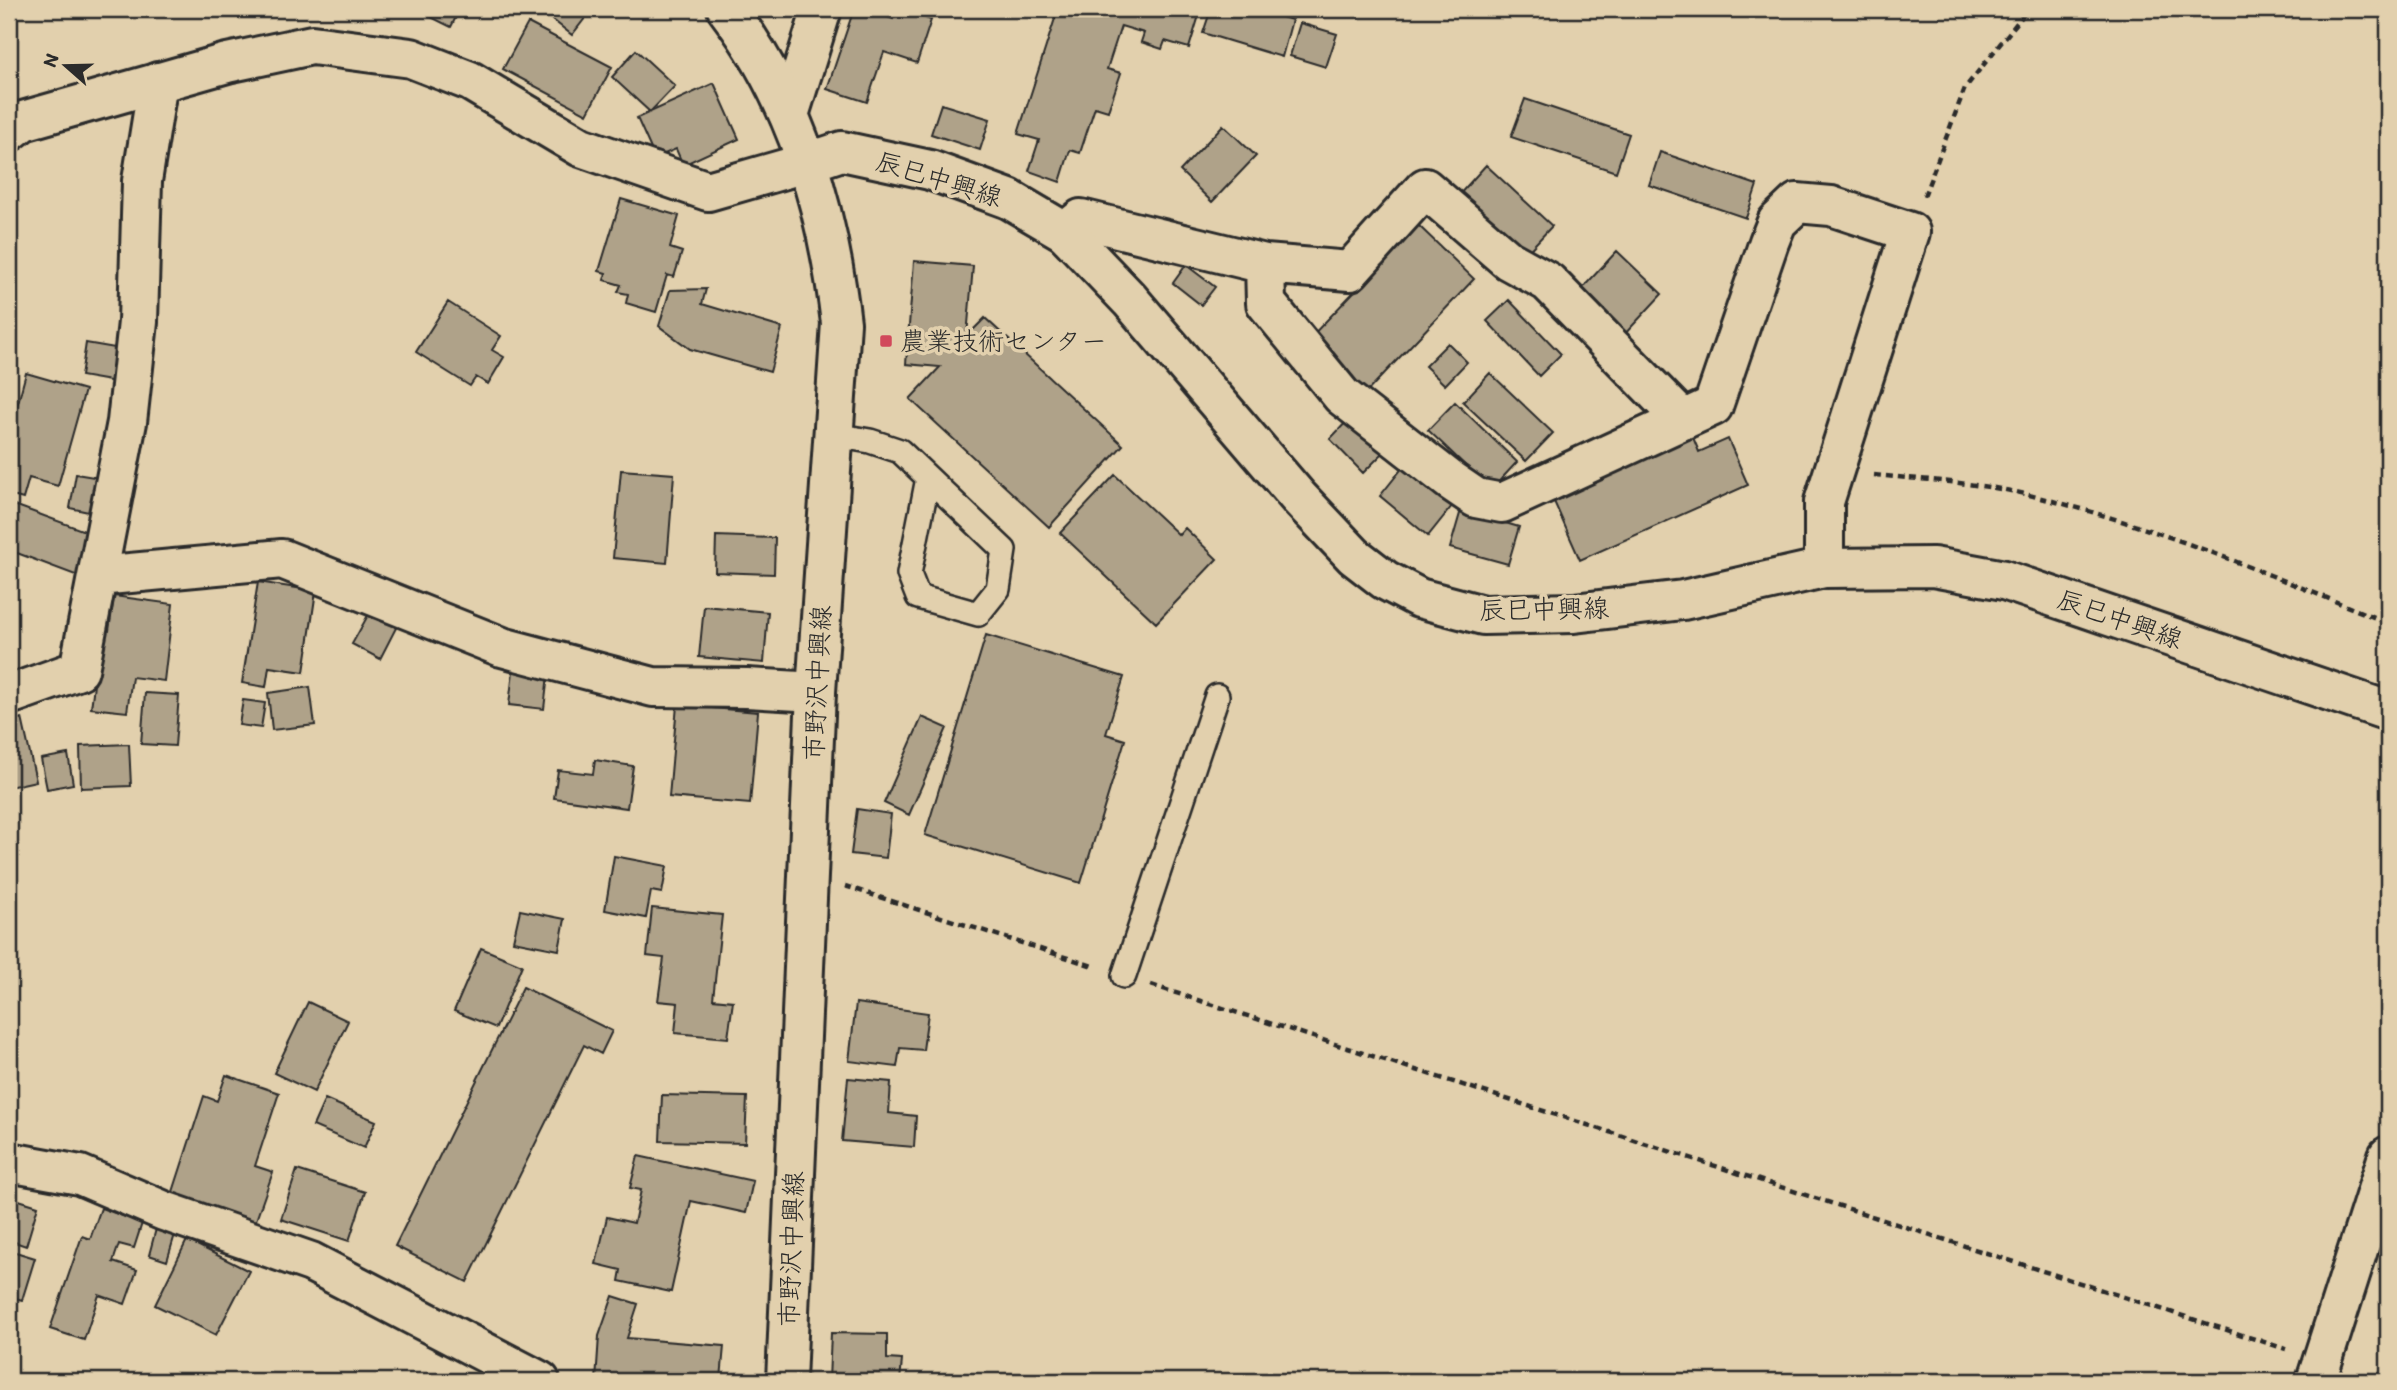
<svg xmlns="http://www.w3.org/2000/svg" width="2397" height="1390" font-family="Itim,'Klee One',sans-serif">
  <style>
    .building { fill: #afa289; stroke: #2b2b2b; stroke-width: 2 }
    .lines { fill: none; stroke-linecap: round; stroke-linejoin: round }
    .service-casing { stroke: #2b2b2b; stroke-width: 28 }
    .minor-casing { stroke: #2b2b2b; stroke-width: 44 }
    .tertiary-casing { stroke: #2b2b2b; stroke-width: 44 }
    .secondary-casing { stroke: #2b2b2b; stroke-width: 44 }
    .path { stroke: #2b2b2b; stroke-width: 4.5; stroke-dasharray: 7 5; stroke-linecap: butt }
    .service { stroke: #e2d0ad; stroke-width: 23 }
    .minor { stroke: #e2d0ad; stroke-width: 38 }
    .tertiary { stroke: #e2d0ad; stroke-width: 38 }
    .secondary { stroke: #e2d0ad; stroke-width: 38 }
    .poi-dot { fill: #d1495b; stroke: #e2d0ad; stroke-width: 2.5 }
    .labels { text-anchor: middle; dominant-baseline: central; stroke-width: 7; stroke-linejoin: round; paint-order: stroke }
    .street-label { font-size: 26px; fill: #2b2b2b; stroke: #e2d0ad }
    .poi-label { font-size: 26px; fill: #2b2b2b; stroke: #e2d0ad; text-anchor: start }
  </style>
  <rect width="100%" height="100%" fill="#e2d0ad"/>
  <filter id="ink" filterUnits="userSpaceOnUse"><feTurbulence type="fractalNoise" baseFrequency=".0143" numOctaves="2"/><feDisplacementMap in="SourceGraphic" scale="14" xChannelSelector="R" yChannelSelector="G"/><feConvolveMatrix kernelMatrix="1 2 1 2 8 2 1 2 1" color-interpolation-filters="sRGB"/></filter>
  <g filter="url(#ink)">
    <!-- building -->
    <path class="building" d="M430 9H460L451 27 427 15Z
      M539 9H592L572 35Z
      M854 9H881L879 14 893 19 899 9 931 20 917 63 884 52 867 102 827 89Z
      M1058 9H1201L1189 48 1165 41 1162 49 1141 42 1144 33 1121 26 1107 69 1121 73 1108 111 1095 107 1080 153 1070 150 1060 182 1029 171 1039 140 1018 134Z
      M1211 9H1255L1292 20 1282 57 1203 33Z
      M528 23 612 67 587 114 503 69Z
      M1300 23 1337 34 1326 67 1290 56Z
      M636 50 675 86 650 112 612 77Z
      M714 83 739 139 683 165 676 149 655 158 637 118Z
      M1525 99 1629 134 1616 172 1511 137Z
      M941 104 990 119 980 150 931 134Z
      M1223 125 1256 156 1212 202 1180 171Z
      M1660 152 1757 185 1746 218 1649 185Z
      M1486 165 1552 226 1522 258 1457 197Z
      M621 199 679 216 670 248 682 252 674 277 667 275 656 312 626 303 628 294 618 292 621 285 604 280 606 273 599 271Z
      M1418 225 1474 279 1362 397 1305 343Z
      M1617 251 1662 294 1622 337 1577 294Z
      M914 261 973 266 967 336 985 318 1123 445 1049 527 910 399 940 367 906 364Z
      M1186 265 1215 287 1201 305 1173 283Z
      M706 289 702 304 782 328 770 372 690 349 659 326 670 290Z
      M1509 300 1561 354 1539 376 1487 321Z
      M448 302 501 336 492 350 504 357 488 384 476 377 470 386 416 352Z
      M86 343 121 349 116 382 81 376Z
      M1448 343 1467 362 1445 385 1425 366Z
      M26 373 85 390 58 486 29 478 23 499 9 495V436Z
      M1490 373 1553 433 1526 461 1463 402Z
      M1455 402 1517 462 1491 490 1428 430Z
      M1351 417 1385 451 1363 473 1330 439Z
      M1692 435 1699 452 1728 439 1748 485 1580 560 1552 497Z
      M1404 466 1452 506 1428 536 1380 496Z
      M621 470 674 474 667 563 613 558Z
      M76 474 100 478 93 513 70 508Z
      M1115 475 1179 535 1185 528 1217 559 1156 623 1060 533Z
      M9 503 93 534 78 576 9 550Z
      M1461 510 1519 527 1508 564 1450 548Z
      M716 536 775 538 774 574 715 572Z
      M258 582 316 591 304 672 269 667 266 687 242 683Z
      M114 596 173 604 164 681 132 677 127 712 91 708 101 630 109 631Z
      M704 606 768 612 764 663 699 657Z
      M372 608 399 622 380 659 352 644Z
      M986 635 1124 677 1106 734 1125 740 1081 883 925 835Z
      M513 671 548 675 544 709 509 705Z
      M310 687 315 725 272 730 268 693Z
      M145 693 179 695 175 746 141 744Z
      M243 700 265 703 261 728 239 725Z
      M677 705 758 712 750 804 669 797Z
      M922 717 947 728 909 815 884 803Z
      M22 718 36 781 9 787V721Z
      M129 744 131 786 81 788 80 746Z
      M68 754 73 784 47 789 41 759Z
      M595 760 633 766 627 808 554 798 558 770 593 774Z
      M857 809 891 814 886 858 851 854Z
      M614 856 667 866 662 893 651 891 646 918 605 910Z
      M652 908 722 915 713 999 733 1001 728 1038 675 1033 678 1003 658 1001 664 958 647 956Z
      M520 910 565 919 559 950 513 941Z
      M481 948 522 965 496 1028 454 1011Z
      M523 987 612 1031 601 1054 584 1045 467 1282 395 1246Z
      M308 1002 348 1021 314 1092 274 1073Z
      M856 1003 928 1013 923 1050 900 1048 897 1067 849 1061Z
      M226 1075 279 1093 255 1166 273 1172 254 1226 171 1198 204 1096 217 1101Z
      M848 1078 891 1082 889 1113 916 1116 914 1147 842 1141Z
      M662 1095 747 1097 745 1143 660 1141Z
      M325 1099 376 1121 364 1148 313 1126Z
      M638 1156 753 1181 746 1213 691 1201 671 1292 619 1281 621 1270 596 1264 607 1217 634 1223 641 1190 630 1188Z
      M297 1170 365 1192 349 1241 281 1219Z
      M9 1197 38 1206 26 1246 9 1240Z
      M101 1208 142 1223 134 1248 119 1244 113 1262 137 1270 125 1304 99 1295 84 1340 50 1329 82 1236 90 1239Z
      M157 1225 176 1231 167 1261 149 1255Z
      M187 1240 249 1271 216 1335 155 1305Z
      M9 1250 35 1258 22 1300 9 1296Z
      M613 1296 638 1304 627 1338 724 1346 721 1379 740 1381H596L599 1336Z
      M831 1333 887 1334V1359L902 1360 900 1381H829Z"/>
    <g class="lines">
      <!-- service casing -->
      <g class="service-casing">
        <path id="service" d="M834 435 870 441 900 451 1004 550 998 589 978 614 918 597 909 574 928 478
          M1124 976 1217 696"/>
      </g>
      <!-- minor casing -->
      <g class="minor-casing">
        <path id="minor" d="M789 115 822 9
          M1065 232 1081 219 1265 264 1266 303 1342 396 1451 481 1476 498 1502 503 1713 406 1769 242 1777 222 1797 203 1831 206 1910 232 1824 502V568
          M1265 264 1350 271 1425 188 1508 260 1548 282 1682 419
          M98 576 282 559 502 647 653 687 747 688 816 692
          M9 695 79 670 127 422 138 322 142 181 158 82
          M9 1162 80 1175 164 1211 311 1262 540 1381
          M2316 1381 2388 1156"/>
      </g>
      <!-- tertiary casing -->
      <g class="tertiary-casing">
        <path id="tertiary" d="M9 132 23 121 227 63 312 45 411 58 470 81 581 147 708 191 809 162"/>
      </g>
      <!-- secondary casing -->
      <g class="secondary-casing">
        <path id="secondary" d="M727 9C797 101 828 210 841 323L816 692 786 1381
          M809 162 842 151 930 170 1009 199 1065 232 1130 300 1299 498 1354 556 1385 580 1419 598 1483 615 1574 613 1683 600 1824 568 1933 567 2004 580 2388 711"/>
      </g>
      <!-- path -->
      <path class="path" d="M1924 196 1965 88 2028 9
        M1874 475C1928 480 1984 483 2037 497 2158 527 2273 576 2388 623
        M845 886 1096 967
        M1151 985 2286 1349"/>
      <!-- service -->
      <use href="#service" class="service"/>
      <!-- minor -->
      <use href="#minor" class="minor"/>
      <!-- tertiary -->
      <use href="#tertiary" class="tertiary"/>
      <!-- secondary -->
      <use href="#secondary" class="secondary"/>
    </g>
  </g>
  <!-- markers -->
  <rect class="poi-dot" x="879" y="334" width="14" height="14" rx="3.5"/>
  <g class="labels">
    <!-- street labels -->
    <g class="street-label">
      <text transform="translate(939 179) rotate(17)">辰巳中興線</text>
      <text transform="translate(1544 609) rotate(-1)">辰巳中興線</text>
      <text transform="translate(2120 619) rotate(19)">辰巳中興線</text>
      <text transform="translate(817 683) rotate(-87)">市野沢中興線</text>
      <text transform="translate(791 1249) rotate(-88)">市野沢中興線</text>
    </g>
    <!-- poi labels -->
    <g class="poi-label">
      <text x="900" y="341">農業技術センター</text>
    </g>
  </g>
  <!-- margin -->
  <rect width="2397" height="1390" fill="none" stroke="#e2d0ad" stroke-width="35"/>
  <rect x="18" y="18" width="2362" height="1355" fill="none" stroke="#2b2b2b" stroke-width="2.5" filter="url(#ink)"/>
  <!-- north arrow -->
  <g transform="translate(66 66) rotate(290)" stroke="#e2d0ad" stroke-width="5" paint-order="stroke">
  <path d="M0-5L12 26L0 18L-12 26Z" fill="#2b2b2b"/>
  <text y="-10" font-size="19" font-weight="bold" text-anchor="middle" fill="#2b2b2b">N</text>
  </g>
</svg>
